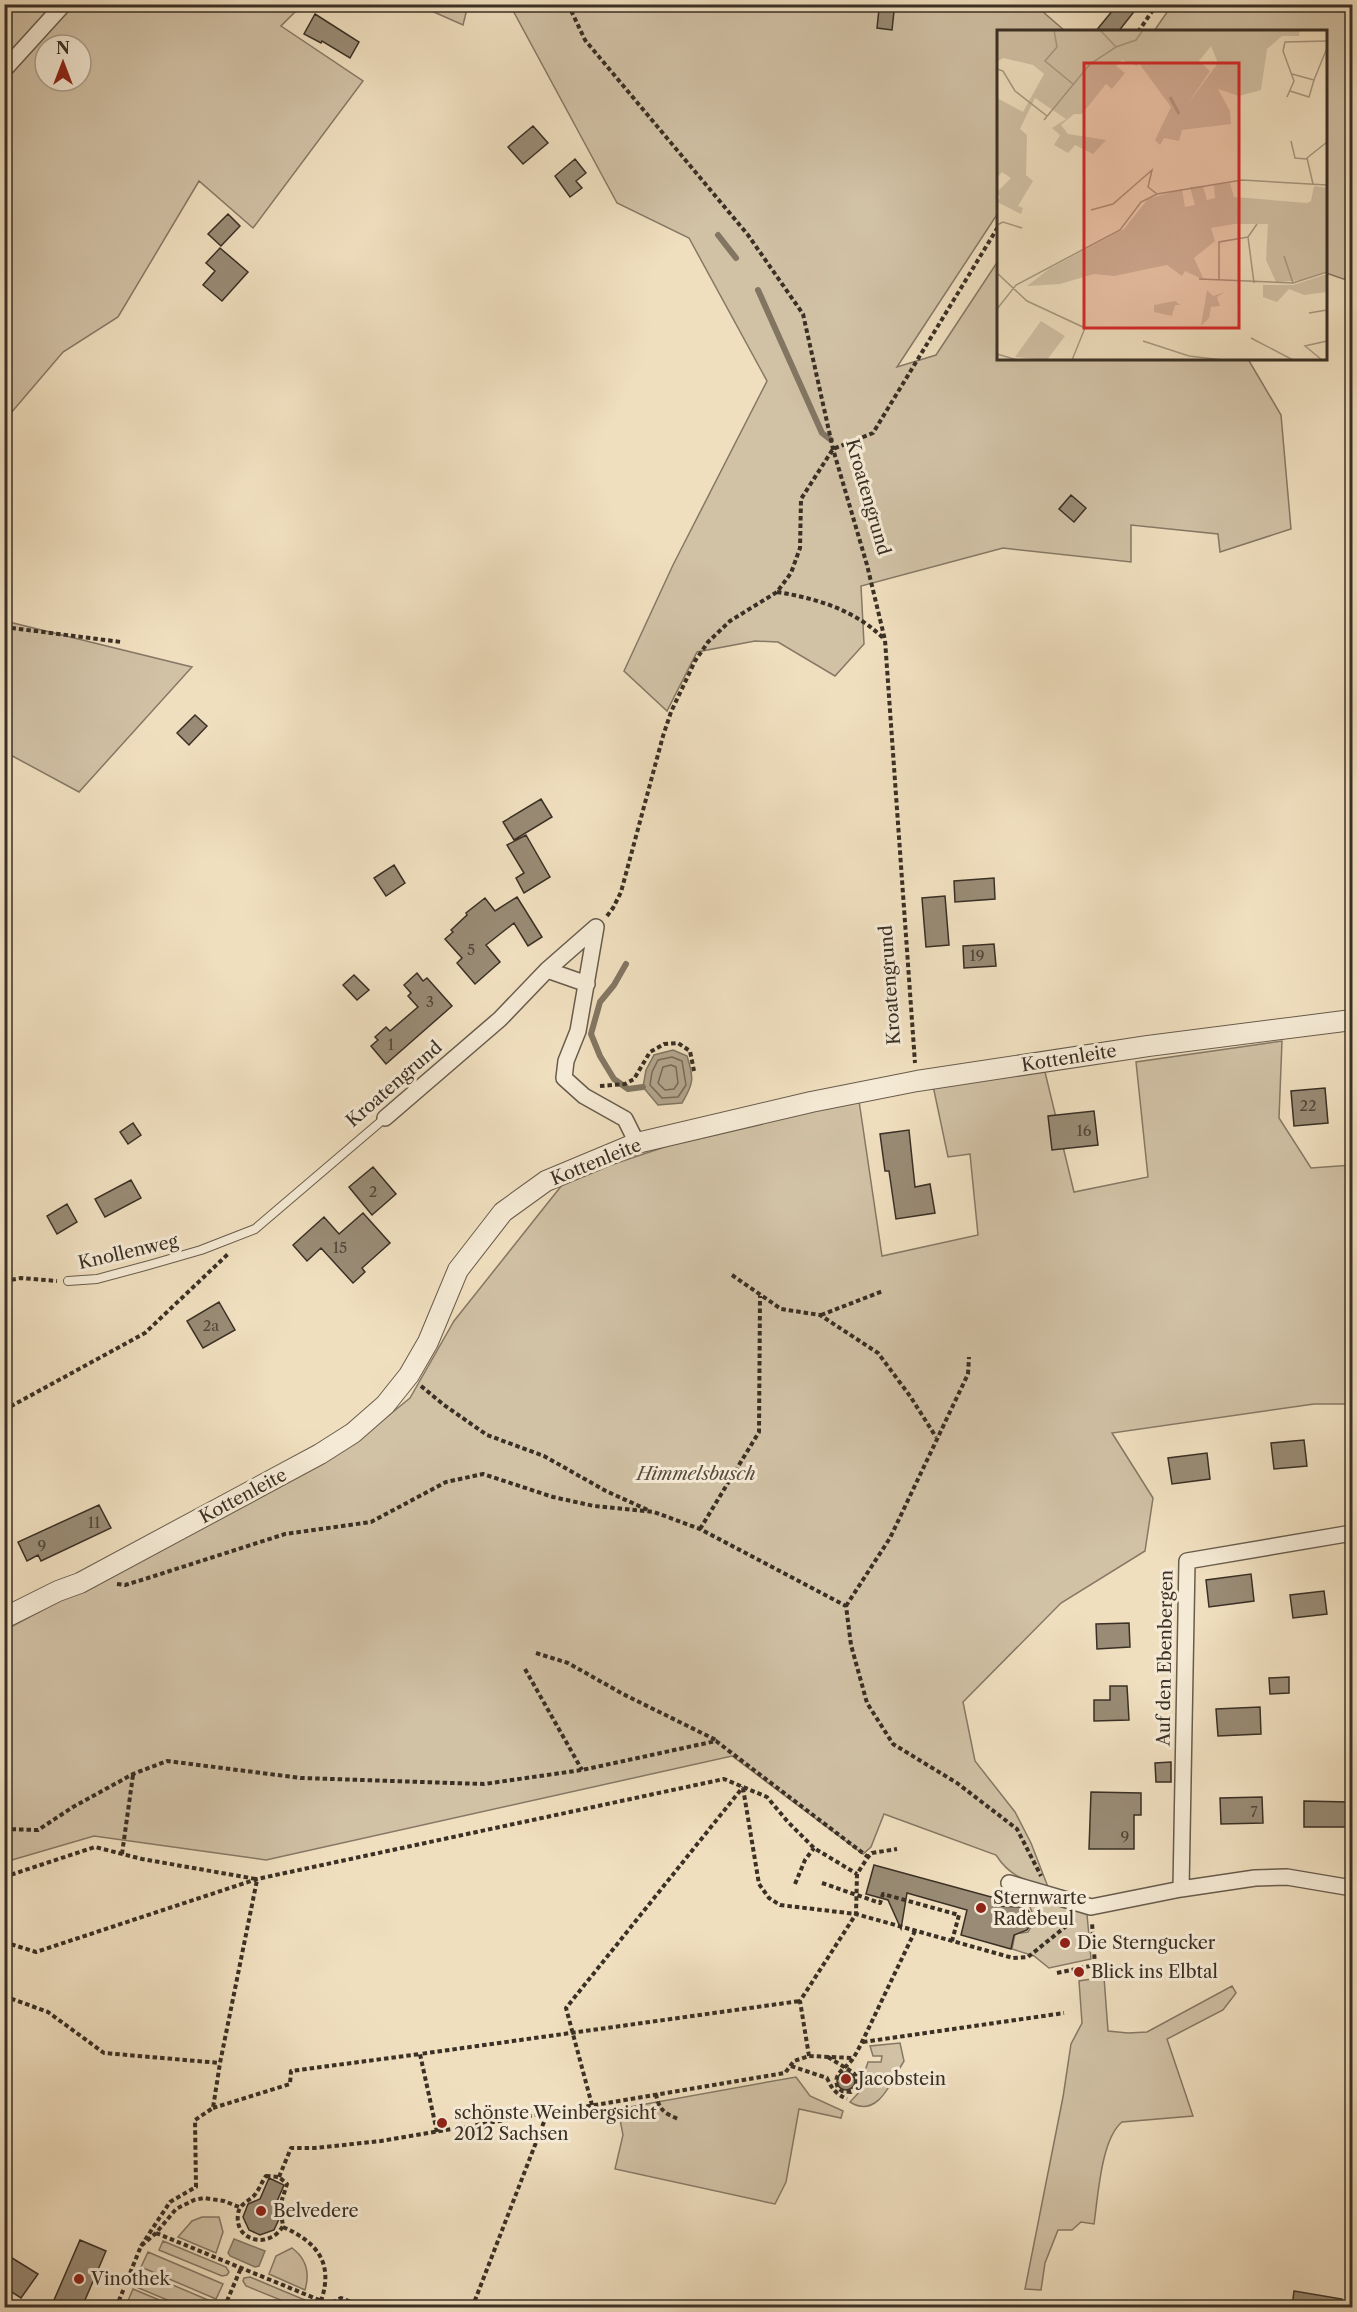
<svg xmlns="http://www.w3.org/2000/svg" width="1357" height="2312" font-family="'Libre Caslon Text',serif">
  <style>
    .green { fill: #d1c1a5; stroke: #867865; stroke-width: 1.5; fill-rule: evenodd }
    .water { fill: #b2a48b; stroke: #827662; stroke-width: 1.5 }
    .lines { fill: none; stroke-linecap: round; stroke-linejoin: round }
    .shore { stroke: #766a58; stroke-width: 1.5 }
    .stream { stroke: #827662; stroke-width: 6 }
    .building { fill: #998b75; stroke: #3a3025; stroke-width: 1.5 }
    .service-casing { stroke: #685c4c; stroke-width: 10 }
    .minor-casing { stroke: #685c4c; stroke-width: 18 }
    .tertiary-casing { stroke: #685c4c; stroke-width: 22 }
    .path { stroke: #3a3025; stroke-width: 4; stroke-dasharray: 4.5 3; stroke-linecap: butt }
    .service { stroke: #f5ead5; stroke-width: 8 }
    .minor { stroke: #f5ead5; stroke-width: 15 }
    .tertiary { stroke: #f5ead5; stroke-width: 20 }
    .poi-dot { fill: #8f2418; stroke: #f5ead5; stroke-width: 2 }
    .labels { text-anchor: middle; dominant-baseline: central; stroke-width: 6; stroke-linejoin: round; paint-order: stroke }
    .number-label { font-size: 15px; fill: #524739 }
    .street-label { font-size: 18px; fill: #3a3025; stroke: #f5ead5 }
    .park-label { font-size: 18px; font-style: italic; fill: #584d3f; stroke: #f5ead5 }
    .poi-label { font-size: 18px; fill: #3a3025; stroke: #f5ead5; text-anchor: start }
    .inset-river { fill: none; stroke: #b2a48b; stroke-width: 3 }
    .inset-road { fill: none; stroke: #a79981; stroke-width: 1.5 }
    .view { fill: #d62828; fill-opacity: 0.15; stroke: #d62828; stroke-width: 3 }
    .inset-edge { fill: none; stroke: #3a3025; stroke-width: 3 }
  </style>
  <rect width="100%" height="100%" fill="#f0dfbf"/>
  <filter id="stains"><feTurbulence type="fractalNoise" baseFrequency=".00333" numOctaves="4"/><feColorMatrix values="0 0 0 0 .2 0 0 0 0 .09 0 0 0 0 .02 0 0 0 .5 -.17"/></filter>
  <radialGradient id="worn" r=".72"><stop offset=".6" stop-color="#630" stop-opacity="0"/><stop offset="1" stop-color="#630" stop-opacity=".3"/></radialGradient>
  <!-- green -->
  <path class="green" d="M5 5H302L281 26 363 81 253 228 199 181 118 317 63 352 5 420ZM45 45H81V81H45Z
    M418 5 468 4V5L463 25Z
    M510 5H1035L1065 31 998 32V213L897 367 936 355 998 261V358L1248 359 1281 415 1291 529 1220 552 1218 534 1131 525V562L1003 548 861 586 864 644 835 676 778 642 755 641 697 652 667 711 624 671 673 565 767 381 689 238 617 203Z
    M1172 5H1352V282L1326 273V32L1154 31Z
    M5 621 192 667 79 792 5 752Z
    M1282 1041 1279 1118 1311 1168 1352 1165V1404H1314L1112 1433 1153 1498 1145 1551 1061 1603 963 1702 975 1761 1015 1812 1031 1843 1048 1887C1025 1880 1010 1877 996 1855L884 1814 871 1847 863 1854 732 1756 266 1860 94 1836 5 1862V1630L352 1445 410 1398 454 1321 566 1180 775 1110 859 1101 882 1256 978 1235 970 1154 948 1157 932 1081 1045 1072 1074 1192 1148 1177 1136 1062Z
    M1032 1898 1087 1914 1091 1959 1049 1968 1034 1956 1012 1949 1015 1934 1028 1932 1035 1920 1030 1907Z
    M1104 1977 1108 2031 1128 2033 1147 2032 1232 1986 1236 1993 1223 2010 1167 2039 1193 2116 1122 2122C1101 2139 1098 2197 1094 2224L1081 2222 1072 2230H1058L1045 2263 1041 2290 1025 2289 1063 2097 1071 2044 1082 2023 1079 1981Z
    M900 2043 904 2061C892 2080 878 2120 850 2102L862 2089 866 2077 864 2074 868 2062H881L882 2056H873L870 2046Z
    M796 2077 810 2096 843 2111 841 2118 799 2109 786 2182 775 2204 615 2169 623 2135 618 2109Z
    M202 2217H219L223 2232 216 2253 178 2237 192 2221Z
    M163 2241 226 2267 229 2272 227 2275 222 2276 159 2250Z
    M292 2248C307 2259 310 2273 305 2290L269 2274 276 2256Z
    M148 2252 223 2284 216 2299 141 2267Z
    M140 2271 215 2303 213 2307H184L134 2286Z
    M250 2277 312 2303 311 2307H298L246 2286 243 2281 244 2278Z
    M133 2289 176 2307H136L127 2303Z"/>
  <!-- water -->
  <path class="water" d="M673 1050 687 1056C694 1078 694 1083 682 1103L658 1105 643 1087 646 1070 654 1055Z
    M234 2239 265 2251 259 2266 255 2267 230 2256 228 2253Z"/>
  <g class="lines">
    <!-- shore -->
    <path class="shore" d="M672 1057 682 1061 686 1085 678 1097 662 1098 650 1085 652 1072 658 1060Z
      M671 1065 676 1067 678 1083 674 1089 665 1090 658 1083 663 1067Z"/>
    <!-- stream -->
    <path class="stream" d="M718 235 736 258
      M758 290 822 433 831 440
      M626 964 614 985 600 1002 591 1034 600 1056 614 1079 628 1089 643 1087"/>
  </g>
  <!-- building -->
  <path class="building" d="M1118 4H1140L1118 32H1095Z
    M879 9 894 11 892 30 877 28Z
    M315 14 359 42 350 58 322 41 321 43 304 34Z
    M533 126 548 143 523 164 508 147Z
    M575 159 586 173 576 181 582 188 570 197 555 176Z
    M228 214 240 226 221 246 208 234Z
    M220 248 248 272 222 301 203 285 215 271 206 263Z
    M1071 495 1086 508 1074 522 1059 509Z
    M195 715 207 726 189 745 177 733Z
    M541 799 552 817 514 840 503 822Z
    M526 835 550 877 524 893 516 878 524 873 507 845Z
    M394 865 405 883 386 896 374 878Z
    M994 878 995 899 955 902 954 881Z
    M945 896 949 945 926 947 922 898Z
    M517 897 542 937 528 946 514 923 486 945 500 962 475 984 457 963 462 958 445 939 453 932 451 930 467 915 466 913 485 898 495 911Z
    M994 944 996 966 964 968 963 946Z
    M417 973 423 981 427 978 452 1006 386 1064 371 1046 378 1040 375 1037 386 1027 390 1031 418 1007 408 996 411 993 404 985Z
    M354 975 369 990 357 1000 343 985Z
    M1325 1088 1328 1123 1294 1126 1291 1091Z
    M1094 1111 1098 1145 1052 1150 1048 1116Z
    M133 1123 141 1135 128 1144 120 1132Z
    M909 1130 915 1187 930 1184 935 1213 896 1219 889 1171H885L880 1134Z
    M373 1167 396 1194 372 1215 349 1187Z
    M131 1180 141 1198 105 1217 95 1199Z
    M67 1204 77 1222 57 1234 47 1216Z
    M363 1213 390 1243 362 1268 365 1272 353 1283 321 1248 307 1261 293 1245 324 1217 339 1234Z
    M219 1302 235 1330 203 1348 187 1321Z
    M1304 1440 1307 1466 1274 1469 1271 1443Z
    M1207 1453 1210 1479 1172 1484 1168 1458Z
    M99 1505 111 1528 41 1561 38 1555 27 1561 18 1542Z
    M1251 1574 1254 1601 1209 1607 1206 1580Z
    M1324 1591 1327 1614 1293 1618 1290 1595Z
    M1129 1623 1130 1647 1097 1649 1096 1624Z
    M1289 1677V1693L1270 1694 1269 1678Z
    M1110 1686H1127L1129 1720 1094 1721V1700H1110Z
    M1260 1707 1261 1734 1218 1736 1216 1709Z
    M1171 1762V1782H1156L1155 1763Z
    M1091 1792 1141 1793V1815H1134V1849H1089Z
    M1262 1797 1263 1823 1221 1824 1220 1798Z
    M1304 1801 1349 1802V1827H1304Z
    M874 1865 995 1898 993 1906 1025 1907 1031 1914V1924L1027 1930 1014 1935 1011 1949 961 1935 967 1910 907 1893 901 1929 888 1900 866 1894Z
    M837 2081a9 9 0 1 1 18 0a9 9 0 1 1-18 0Z
    M269 2178 284 2185 275 2206 280 2217 274 2230 260 2235 249 2230 243 2217 248 2204 260 2199Z
    M80 2240 106 2251 82 2307H51Z
    M4 2253 38 2274 21 2298 4 2287Z
    M1294 2291 1342 2299 1341 2307H1292Z"/>
  <g class="lines">
    <!-- service casing -->
    <g class="service-casing">
      <path id="service" d="M68 1281 97 1279 149 1265 201 1250 255 1229 385 1118"/>
    </g>
    <!-- minor casing -->
    <g class="minor-casing">
      <path id="minor" d="M4 70 64 4
        M547 970 587 984
        M385 1118 500 1019 547 970 596 927 578 1031 566 1061 564 1078 584 1096 625 1119 637 1143
        M1009 1883 1091 1907 1181 1889 1255 1878 1287 1877 1352 1888
        M1181 1889 1187 1561 1352 1533
        M4 2306 6 2308"/>
    </g>
    <!-- tertiary casing -->
    <g class="tertiary-casing">
      <path id="tertiary" d="M4 1618 58 1591 80 1583 320 1454 353 1433 385 1405 409 1375 428 1342 458 1270 503 1212 546 1181 637 1143 811 1102 917 1081 1148 1046 1352 1020"/>
    </g>
    <!-- path -->
    <path class="path" d="M568 4 585 40 748 235 803 314 833 449 867 565 885 640 915 1063
      M1138 32 1157 4
      M777 592C815 598 856 610 884 639
      M4 627 121 642
      M607 916 613 908 621 892 663 736 671 712 695 661 708 642 730 621 777 592 791 573 800 548 801 499 833 449 873 433 998 227
      M600 1086 625 1084 634 1079 650 1052 664 1044 678 1043 690 1051 694 1071
      M732 1275 781 1309 820 1315 878 1353 910 1396 936 1437
      M4 1281 21 1278 57 1281
      M821 1315 883 1291
      M421 1386 444 1405 487 1435 544 1456 606 1491 650 1511
      M4 1410 145 1333 228 1254
      M700 1529 759 1432 760 1296
      M117 1584 125 1585 148 1578 285 1534 371 1522 446 1482 483 1474 553 1497 594 1506 654 1512 700 1529 846 1606 851 1645 867 1703 893 1744 957 1783 1017 1829 1041 1876
      M846 1606 890 1538 968 1374 969 1357
      M536 1653 568 1663 623 1694 716 1740
      M525 1669 582 1770
      M743 1788 759 1884 769 1898 780 1905 856 1914 1013 1958 1028 1957 1075 1919
      M4 1829 38 1830 73 1807 133 1774 167 1761 301 1778 484 1784 582 1770 716 1741 868 1857
      M122 1854 133 1775
      M4 1877 95 1847 142 1859 256 1879
      M822 1883 880 1903 883 1894 959 1915 952 1941
      M795 1884 805 1860 814 1848
      M4 1942 36 1952 257 1879 724 1779 767 1797 788 1822 814 1848 857 1874
      M1057 1973 1095 1965 1092 1923
      M4 1996 48 2012 104 2053 220 2063
      M863 2042 1064 2013
      M809 2056 800 2001 856 1914 857 1874 868 1857 872 1853 897 1849
      M828 2057C837 2063 847 2068 856 2075L857 2085 851 2092 842 2091 838 2088C832 2074 844 2070 852 2060 856 2054 859 2048 862 2042L915 1931
      M791 2066 827 2078C832 2089 836 2094 847 2099
      M656 2094C659 2110 664 2113 678 2119
      M592 2105 566 2008 743 1787
      M213 2108 290 2084 291 2071 420 2054
      M437 2132 420 2054 800 2001
      M266 2176 279 2177 287 2184 280 2206 283 2226C269 2250 234 2241 238 2214 239 2203 251 2201 256 2193 260 2188 262 2181 266 2176Z
      M279 2177 291 2148H315L381 2141 785 2073 794 2061 809 2056 853 2058
      M283 2227C317 2242 334 2263 321 2301
      M156 2233 329 2304
      M141 2246 170 2202 196 2187 195 2120 213 2108 220 2063 257 1880
      M116 2308 141 2246 156 2233 176 2209 194 2200 204 2198 224 2201 239 2207
      M224 2308 241 2268
      M328 2308 329 2304 341 2298 367 2308
      M472 2308 547 2114"/>
    <!-- service -->
    <use href="#service" class="service"/>
    <!-- minor -->
    <use href="#minor" class="minor"/>
    <!-- tertiary -->
    <use href="#tertiary" class="tertiary"/>
  </g>
  <!-- markers -->
  <g class="poi-dot">
    <circle cx="981" cy="1908" r="6"/>
    <circle cx="1065" cy="1943" r="6"/>
    <circle cx="1079" cy="1972" r="6"/>
    <circle cx="846" cy="2079" r="6"/>
    <circle cx="442" cy="2123" r="6"/>
    <circle cx="261" cy="2211" r="6"/>
    <circle cx="79" cy="2279" r="6"/>
  </g>
  <g class="labels">
    <!-- number labels -->
    <g class="number-label">
      <text x="471" y="949">5</text>
      <text x="977" y="955">19</text>
      <text x="430" y="1001">3</text>
      <text x="391" y="1044">1</text>
      <text x="1308" y="1105">22</text>
      <text x="1084" y="1130">16</text>
      <text x="373" y="1191">2</text>
      <text x="340" y="1247">15</text>
      <text x="211" y="1325">2a</text>
      <text x="94" y="1522">11</text>
      <text x="42" y="1545">9</text>
      <text x="1254" y="1811">7</text>
      <text x="1125" y="1836">9</text>
    </g>
    <!-- street labels -->
    <g class="street-label">
      <text transform="translate(868 497) rotate(74)">Kroatengrund</text>
      <text transform="translate(890 985) rotate(-94)">Kroatengrund</text>
      <text transform="translate(1069 1058) rotate(-9)">Kottenleite</text>
      <text transform="translate(394 1084) rotate(-41)">Kroatengrund</text>
      <text transform="translate(596 1162) rotate(-22)">Kottenleite</text>
      <text transform="translate(128 1252) rotate(-13)">Knollenweg</text>
      <text transform="translate(243 1496) rotate(-28)">Kottenleite</text>
      <text transform="translate(1165 1658) rotate(-89)">Auf den Ebenbergen</text>
    </g>
    <!-- park labels -->
    <g class="park-label">
      <text x="696" y="1474">Himmelsbusch</text>
    </g>
    <!-- poi labels -->
    <g class="poi-label">
      <text x="993" y="1898">Sternwarte<tspan x="993" dy="21">Radebeul</tspan></text>
      <text x="1077" y="1943">Die Sterngucker</text>
      <text x="1091" y="1972">Blick ins Elbtal</text>
      <text x="858" y="2079">Jacobstein</text>
      <text x="454" y="2113">schönste Weinbergsicht<tspan x="454" dy="21">2012 Sachsen</tspan></text>
      <text x="273" y="2211">Belvedere</text>
      <text x="91" y="2279">Vinothek</text>
    </g>
  </g>
  <!-- overview -->
  <g transform="translate(997 30)">
    <rect width="330" height="330" fill="#f0dfbf"/>
    <path d="M0 0 175 1 303 0 302 6H285L270 19 264 60 242 66 221 59 233 81 234 94 185 100 182 111 167 108 163 115 158 110 174 77 141 32 140 36 125 30 119 36 128 43 115 59 109 54 85 84H77L64 95 71 104 109 110 96 124 78 115 71 123 57 115 63 105 55 98 69 89 38 68 23 99 30 105 29 145 36 151 21 176 26 178 24 184 0 172 3 167 0 162 14 148 5 142 0 148V68L26 82 47 44 36 35 6 28 0 32ZM214 16 221 33 190 75 213 41 202 31ZM233 153 237 167 310 173 314 171 317 156 330 158V241L307 250 279 252 269 230 271 194H237L214 198 218 211 197 228 207 250 188 241 185 246 170 235 117 246 97 244 63 254 30 256 52 239 127 199 151 169 185 159 188 177 198 175 193 157 206 156 210 170 218 168 217 155ZM330 244V262L307 265 292 259 280 272 266 267V255H296ZM210 260 216 266 228 262 220 267 223 276 214 277 212 288 204 296ZM178 271 183 275H178L175 286 157 282V275ZM44 291 68 306 50 330 18 327Z" fill="#d1c1a5" fill-rule="evenodd"/>
    <path class="inset-river" d="M173 67 182 84"/>
    <path class="inset-road" d="M57 0 60 17 48 31 76 54M103 0 119 17M0 39 6 41 18 61 50 86M317 50 330 18M293 61 312 67 317 50 295 44M290 67 297 51 286 21 288 12 330 11M47 90 93 34 119 17 139 10 146 0M294 111 298 128 310 129M316 154 310 128 330 112M94 180 116 174 155 140 151 157 160 164M0 195 6 192 25 198M287 226 296 253M0 243 30 271 88 298 75 330M202 249 296 253 330 242M222 250V212L251 207M257 253 251 207 260 194M0 279 19 255 123 200 144 172 160 164 245 150 330 155M312 283 330 280M254 308 296 330M146 311 192 326 226 330M0 324 20 330M325 330 308 316 330 311"/>
    <path class="view" d="M87 33H242V298H87Z"/>
    <rect width="330" height="330" class="inset-edge"/>
  </g>
  <!-- margin -->
  <rect width="1357" height="2312" fill="none" stroke="#f0dfbf" stroke-width="24"/>
  <rect x="6" y="6" width="1345" height="2300" fill="none" stroke="#3a3025" stroke-width="3"/>
  <rect x="12" y="12" width="1333" height="2288" fill="none" stroke="#3a3025" stroke-width="1.5"/>
  <!-- north arrow -->
  <g transform="translate(63 63)"><circle r="28" fill="#f5ead5" stroke="#aaa08f" stroke-width="1.5"/>
  <path d="M0-4.5L10 22L0 15L-10 22Z" fill="#8f2418"/>
  <text y="-9" font-size="16" font-weight="bold" text-anchor="middle" fill="#3a3025">N</text>
  </g>
  <rect width="100%" height="100%" filter="url(#stains)"/>
  <rect width="100%" height="100%" fill="url(#worn)"/>
</svg>
